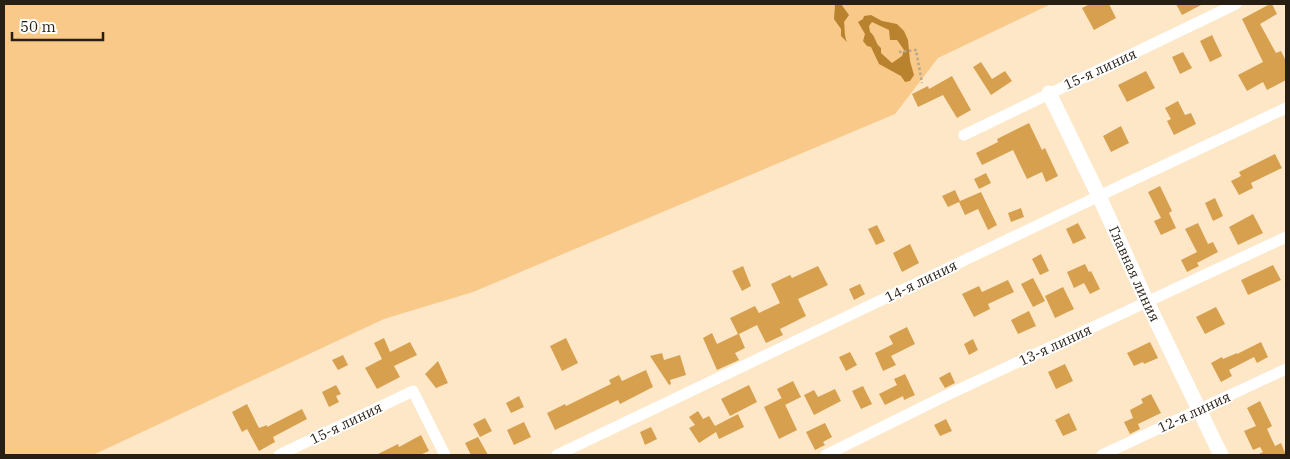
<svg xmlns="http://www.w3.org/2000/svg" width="1290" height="459" font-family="'IBM Plex Serif',serif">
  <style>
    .green { fill: #f8c989 }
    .water { fill: #b8822e; fill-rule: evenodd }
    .building { fill: #d7a04f }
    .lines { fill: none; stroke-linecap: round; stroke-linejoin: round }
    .path { stroke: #b9a68d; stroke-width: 2.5; stroke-dasharray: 2.5 2.5; stroke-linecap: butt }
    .minor { stroke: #fff; stroke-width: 11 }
    .tertiary { stroke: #fff; stroke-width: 15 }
    .labels { text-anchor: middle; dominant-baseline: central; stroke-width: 4; stroke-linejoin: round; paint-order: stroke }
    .street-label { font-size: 14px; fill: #281f14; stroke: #fff }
  </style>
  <rect width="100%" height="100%" fill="#fee7c7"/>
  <!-- green -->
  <path class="green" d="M4 4H1051L938 58 895 114 473 292 384 319 93 455H4Z"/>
  <!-- water -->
  <path class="water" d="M838 4H841L849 15 844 22C845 29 844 35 847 42L841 36V29L834 19 835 5Z
    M871 15 882 21 897 24 904 31 908 40 910 61 914 75 910 81 905 82 901 76 879 64 871 47 867 46 863 41 865 34 858 22 863 19 864 16ZM872 22 889 30 890 40H897L904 50 902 56 892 63 881 53V48C875 44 876 36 870 32L869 26Z"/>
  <!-- building -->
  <path class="building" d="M1090 4H1109L1116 18 1094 30 1082 8Z
    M1176 4H1203L1182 15Z
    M1270 4H1272L1277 14 1260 24 1276 53 1281 51 1286 61V80L1267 90 1263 82 1247 91 1238 75 1263 62 1242 19Z
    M1212 35 1222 56 1210 62 1200 41Z
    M1183 52 1192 68 1180 74 1172 57Z
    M981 62 992 79 1005 71 1012 81 991 95 973 67Z
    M1146 71 1155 88 1127 102 1118 85Z
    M952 76 971 110 957 118 943 95 918 107 912 94 928 86 929 89Z
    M1178 101 1185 115 1191 113 1196 124 1174 135 1167 121 1171 119 1165 108Z
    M1029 123 1042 150 1045 148 1058 176 1046 182 1042 172 1027 179 1013 150 982 165 976 153 998 142 997 139Z
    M1121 126 1129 143 1111 152 1103 136Z
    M1275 154 1282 168 1251 183 1253 188 1239 195 1231 181 1241 176 1239 172Z
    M986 173 991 183 979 189 974 179Z
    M1160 186 1172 211 1169 213 1176 228 1161 235 1154 221 1161 218 1148 192Z
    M955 190 960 201 981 192 997 225 988 230 978 209 965 215 959 202 948 207 942 196Z
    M1215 198 1223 216 1213 221 1205 203Z
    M1021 208 1024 217 1011 222 1008 213Z
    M1253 214 1263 233 1238 245 1229 227Z
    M1078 223 1086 238 1073 244 1066 229Z
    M1198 223 1208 244 1213 242 1218 252 1197 263 1199 266 1187 272 1181 260 1197 252 1185 229Z
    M877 225 885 241 876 245 868 229Z
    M910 244 919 263 902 272 893 253Z
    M1041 254 1049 271 1040 275 1032 259Z
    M1085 264 1089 272 1091 271 1100 289 1090 294 1084 283 1074 288 1067 272Z
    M1273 265 1281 280 1248 295 1241 280Z
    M743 266 751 286 742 291 732 271Z
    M818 266 828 285 798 299 806 316 780 329 783 335 766 343 757 325 739 334 745 348 735 353 739 360 717 370 703 338 712 333 717 344 738 334 730 318 755 306 759 313 780 303 771 284 790 275 792 278Z
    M1033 278 1045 301 1033 307 1021 284Z
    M1008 280 1014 292 988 304 990 309 974 317 962 294 979 286 982 292Z
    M860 284 865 294 854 300 849 289Z
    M1063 287 1074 309 1055 318 1045 296Z
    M1216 307 1225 324 1205 334 1196 317Z
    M1029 311 1036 326 1018 334 1011 320Z
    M907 327 915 344 891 356 896 365 883 371 875 353 893 344 889 336Z
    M384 338 390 352 410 342 417 355 394 366 400 377 377 389 365 368 382 359 374 343Z
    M566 338 578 363 562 371 550 346Z
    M973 339 978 350 969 355 964 344Z
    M1150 342 1158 358 1144 364 1143 362 1134 366 1127 353Z
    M1261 342 1268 357 1257 363 1254 357 1229 370 1232 376 1221 382 1211 363 1222 357 1223 359 1237 353V354Z
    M850 352 857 365 846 371 839 357Z
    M662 353 664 360 680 355 686 375 670 380 671 384 669 385 650 356Z
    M343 355 348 365 338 370 332 360Z
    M438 361 448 383 436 388 425 374Z
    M1065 364 1073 381 1056 389 1048 372Z
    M646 370 653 387 620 404 618 400 555 430 547 413 565 404 566 406 611 384 609 380 619 375 622 381Z
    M950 372 955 383 945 388 939 378Z
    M905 374 915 395 904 400 903 396 885 405 879 394 897 385 894 379Z
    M793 381 801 397 785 405 777 389Z
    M336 385 341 394 336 396 339 402 329 407 322 392Z
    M749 385 757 402 730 416 721 399Z
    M863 386 872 404 861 409 852 391Z
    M835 389 841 401 814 415 804 395 814 390 818 397Z
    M1151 394 1161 413 1138 424 1140 429 1130 434 1124 422 1133 418 1130 410 1143 403 1141 399Z
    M519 396 524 407 511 413 506 403Z
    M782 398 797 430 779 439 764 407Z
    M1260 401 1272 426 1267 429 1275 446 1281 443 1286 455H1257L1263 452 1260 447 1253 450 1244 431 1256 426 1247 408Z
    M247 404 259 428 267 425V427L302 409 307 419 273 437 275 442 259 451 247 429 242 432 232 412Z
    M698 411 703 419 709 416 715 426 738 414 744 427 719 439 716 432 699 443 689 428 695 425 689 417Z
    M1069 413 1077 430 1063 436 1055 420Z
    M485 418 492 431 480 437 473 424Z
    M946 419 952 431 940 436 934 425Z
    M524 422 531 437 514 445 507 430Z
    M825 423 832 437 823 442 825 445 815 450 806 432Z
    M651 427 657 439 645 445 640 432Z
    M421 435 429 451 420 455H376L398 444 399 447Z
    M478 437 488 455H471L465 443Z"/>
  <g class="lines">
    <!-- path -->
    <path class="path" d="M899 52 916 50 922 83"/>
    <!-- minor -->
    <path class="minor" d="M964 135 1236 4
      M279 455 413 391 445 455
      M557 455 1099 196 1286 108
      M826 455 943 397 1286 237
      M1102 455 1286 369"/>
    <!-- tertiary -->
    <path class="tertiary" id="s1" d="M1049 93 1099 196 1147 302 1221 455"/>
  </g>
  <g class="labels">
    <!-- street labels -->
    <g class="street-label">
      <text transform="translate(1100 69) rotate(-25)">15-я линия</text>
      <text stroke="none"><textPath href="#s1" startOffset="200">Главная линия</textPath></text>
      <text transform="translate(921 281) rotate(-26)">14-я линия</text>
      <text transform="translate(1055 345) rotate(-25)">13-я линия</text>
      <text transform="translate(1194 412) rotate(-25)">12-я линия</text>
      <text transform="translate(346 423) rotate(-26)">15-я линия</text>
    </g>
  </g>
  <!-- border -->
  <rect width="1290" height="459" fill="none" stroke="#281f14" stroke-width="10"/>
  <!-- scale -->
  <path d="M12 32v8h91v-8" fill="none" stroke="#281f14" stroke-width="2.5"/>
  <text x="20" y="32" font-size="15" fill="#281f14" stroke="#ffffff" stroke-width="4" paint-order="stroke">50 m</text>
</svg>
